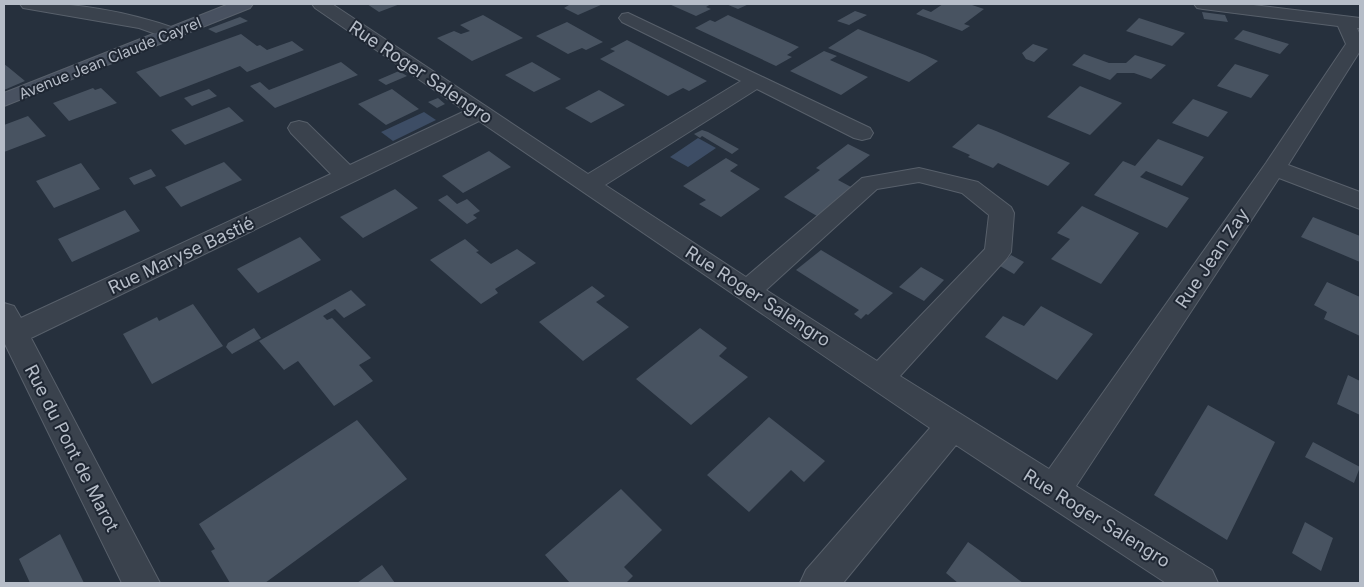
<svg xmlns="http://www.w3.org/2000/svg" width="1364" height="587" font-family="Inter,sans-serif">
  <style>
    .water { fill: #3d4d65 }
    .building { fill: #485361 }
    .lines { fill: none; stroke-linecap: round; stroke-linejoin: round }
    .street-casing { stroke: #58606b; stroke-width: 2 }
    .secondary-casing { stroke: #58606b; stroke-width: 2 }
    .street { fill: #3a424d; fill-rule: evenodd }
    .secondary { fill: #485160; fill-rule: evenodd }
    .labels { text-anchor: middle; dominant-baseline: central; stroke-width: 4; stroke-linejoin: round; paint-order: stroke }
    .far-street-label { font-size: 15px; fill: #b6bdc8; stroke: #1f2733 }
    .street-label { font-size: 18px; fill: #b6bdc8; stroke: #1f2733 }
  </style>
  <rect width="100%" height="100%" fill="#26303d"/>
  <!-- water -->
  <path class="water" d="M424 112 436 120 393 141 381 132Z
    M698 138 716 148 688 167 670 157Z"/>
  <!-- building -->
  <path class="building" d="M367 4H400L379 12Z
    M566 4H603L578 15 564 8 569 5Z
    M669 4H711L706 7 711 9 696 16Z
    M726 4H749L738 9Z
    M943 4H969L984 9 964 24 970 26 962 31 916 14 923 9 931 12Z
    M855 11 867 15 849 25 837 21Z
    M1202 12 1225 15 1228 22 1204 19Z
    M483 15 523 38 472 61 437 38 454 31 461 34 470 31 460 25Z
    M728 15 799 47 787 55 792 57 776 66 695 28 710 20 715 22Z
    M240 17 248 21 216 33 208 29Z
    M1139 18 1185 33 1172 46 1126 31Z
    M567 22 603 42 586 50 582 48 568 54 536 36Z
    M858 29 925 55 938 61 909 82 828 48Z
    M1243 30 1289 44 1280 54 1234 39Z
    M241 34 257 46 260 45 267 50 292 41 304 50 247 72 240 66 160 97 136 72Z
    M627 40 707 81 689 91 683 88 668 96 600 59 615 51 610 49Z
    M1033 44 1048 49 1034 62 1026 59 1022 53Z
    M824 51 837 56 830 60 868 77 841 95 790 71Z
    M1084 54 1109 63H1126L1135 55 1166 65 1151 79 1134 73H1117L1110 80 1072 65Z
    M341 62 358 75 275 108 250 86 260 82 269 90Z
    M532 62 561 79 534 92 505 75Z
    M4 64 8 67 25 81 4 90Z
    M1235 64 1269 75 1251 98 1217 86Z
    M399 71 407 76 386 85 378 80Z
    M1080 86 1122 103 1090 135 1047 117Z
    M93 88 95 90 101 88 117 103 69 121 53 103Z
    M209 89 217 96 192 106 184 98Z
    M392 89 419 109 386 125 358 104Z
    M599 90 625 105 591 123 565 108Z
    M438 98 445 104 437 108 428 102Z
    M1193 99 1228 112 1208 137 1172 123Z
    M229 107 244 121 185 145 171 130Z
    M28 116 46 136 4 152V125Z
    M978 124 996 131 1070 163 1048 186 998 163 993 168 968 157 970 155 952 147Z
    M702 130 708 132 739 149 732 154 702 136 700 138 694 134Z
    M1158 139 1204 157 1182 186 1146 171 1140 177 1189 198 1167 228 1094 195 1123 161 1135 166Z
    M848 144 870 155 838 180 853 188 817 216 784 197 820 170 816 168Z
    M489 151 511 167 463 193 442 176Z
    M726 158 738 165 730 171 760 189 721 217 699 204 706 200 683 186Z
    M224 162 242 180 181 207 165 187Z
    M81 163 100 189 54 208 36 181Z
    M151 169 156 176 134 185 129 178Z
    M395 189 418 208 363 238 340 217Z
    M447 195 457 204 467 199 480 211 473 215 477 218 467 224 438 200Z
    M1082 206 1139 233 1101 284 1051 259 1070 239 1057 233Z
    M125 210 140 231 72 262 58 239Z
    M1313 217 1360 236V262L1301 237Z
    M300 237 321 260 258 293 237 269Z
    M465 239 479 251 476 252 491 264 517 249 536 263 495 289 498 293 481 304 430 260Z
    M821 250 893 293 868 315 866 314 861 319 854 314 859 310 796 270Z
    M1011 255 1024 262 1014 274 1000 266Z
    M921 267 944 280 924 301 899 287Z
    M1327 282 1360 297V336L1324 319 1327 312 1314 305Z
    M592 286 605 296 596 302 629 327 583 361 539 322Z
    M351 290 366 305 344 318 335 309 323 316 327 320 332 318 371 358 359 365 373 381 334 406 298 361 284 370 259 341Z
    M193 304 223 346 152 384 123 334 157 317 159 321Z
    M1041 306 1093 334 1057 380 985 337 1003 316 1024 326Z
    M254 328 261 338 232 354 226 347 228 343Z
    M700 328 727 348 719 356 748 377 691 425 636 379Z
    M1348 375 1360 381V415L1337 404Z
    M1208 405 1275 442 1227 540 1154 495Z
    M769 417 825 461 804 482 791 470 749 512 707 475Z
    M357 420 407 479 265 583H230L211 551 215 549 199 524Z
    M1313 442 1360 467 1354 483 1305 457Z
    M621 489 662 530 624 567 633 576 626 583H570L545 555Z
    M1305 522 1333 538 1321 571 1292 553Z
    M60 534 84 583H30L19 559Z
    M968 542 982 552 1023 583H958L946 573Z
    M382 565 395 583H357Z"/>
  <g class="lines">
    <!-- street casing -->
    <g class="street-casing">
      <path id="street" d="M20 4C70 1 130 12 177 29L179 33 177 37 170 39 139 28 29 9 23 8Z
        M312 4H332L588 174 741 81 622 22 619 18 622 14 628 13 870 128 873 133 870 138 862 140 854 138 757 89 605 185 746 277 862 178 919 168 978 182 1011 207 1014 213 1011 252 1007 258 900 376 1049 469 1266 163 1346 44 1338 26 1203 9 1197 8 1194 4H1245L1360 18V28H1357L1360 35V51L1288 165 1360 192V209L1279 178 1076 486 1212 570 1218 583H1166L956 445 843 583H800L806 570 930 428 479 121 31 338 160 583H122L4 342V303L14 306 21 318 331 174 291 133 288 128 291 123 299 121 307 123 350 165 465 111 315 8ZM919 182 962 193 989 215 985 249 877 361 766 290 877 189Z"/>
    </g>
    <!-- secondary casing -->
    <g class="secondary-casing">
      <path id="secondary" d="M229 4H253L250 8 4 106V93Z"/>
    </g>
    <!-- street -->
    <use href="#street" class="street"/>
    <!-- secondary -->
    <use href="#secondary" class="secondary"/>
  </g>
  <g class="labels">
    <!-- far-street labels -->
    <g class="far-street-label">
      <text transform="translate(110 58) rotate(-22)">Avenue Jean Claude Cayrel</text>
    </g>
    <!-- street labels -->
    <g class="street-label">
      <text transform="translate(421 72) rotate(34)">Rue Roger Salengro</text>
      <text transform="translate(181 255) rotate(-25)">Rue Maryse Bastié</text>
      <text transform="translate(1212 258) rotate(-56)">Rue Jean Zay</text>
      <text transform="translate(758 296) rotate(33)">Rue Roger Salengro</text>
      <text transform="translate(72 448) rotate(63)">Rue du Pont de Marot</text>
      <text transform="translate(1097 518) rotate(32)">Rue Roger Salengro</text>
    </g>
  </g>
  <!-- border -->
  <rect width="1364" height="587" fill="none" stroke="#b6bdc8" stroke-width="10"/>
</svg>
